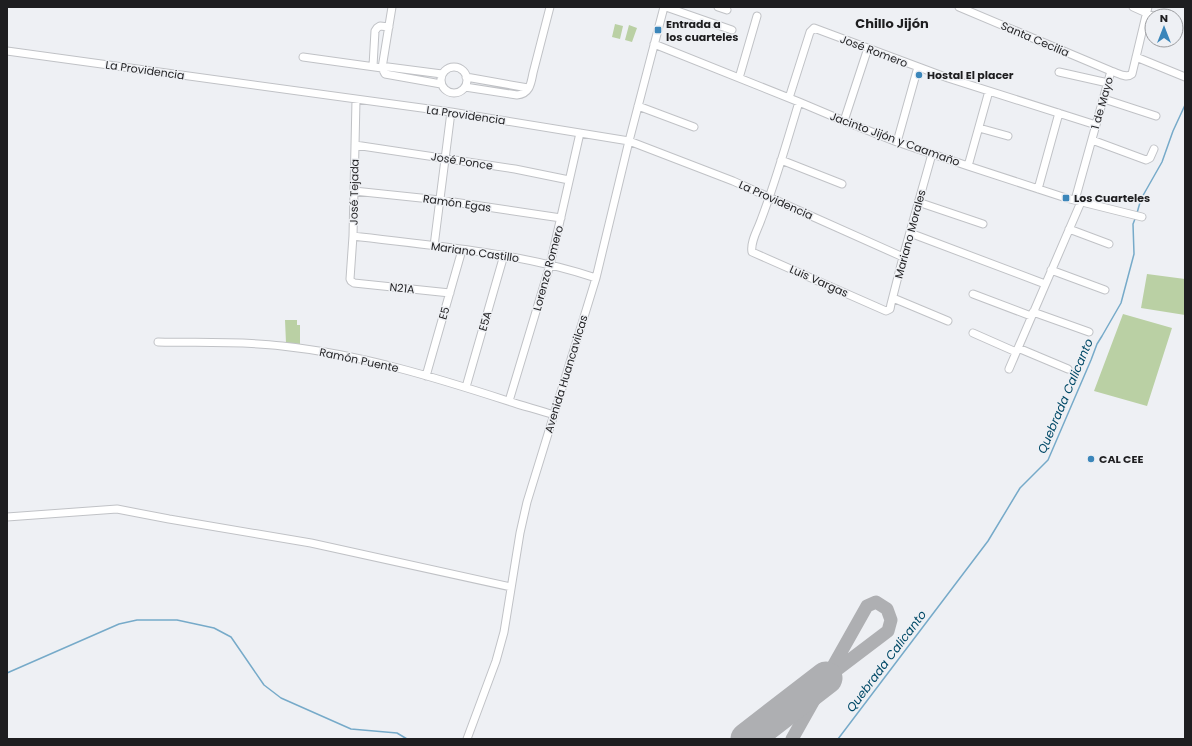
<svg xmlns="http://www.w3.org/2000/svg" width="1192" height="746" font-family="Poppins,sans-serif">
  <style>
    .green { fill: #bad0a4 }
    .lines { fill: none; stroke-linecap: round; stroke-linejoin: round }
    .stream { stroke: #76aac9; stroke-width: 1.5 }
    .taxiway { stroke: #aeafb2; stroke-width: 13 }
    .runway { stroke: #aeafb2; stroke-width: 33 }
    .minor-casing { stroke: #c0c2c6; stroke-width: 9 }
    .minor { stroke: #fff; stroke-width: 7 }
    .poi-dot { fill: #3b86ba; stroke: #eef0f4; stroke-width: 1.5 }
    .labels { text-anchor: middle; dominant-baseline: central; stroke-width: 3; stroke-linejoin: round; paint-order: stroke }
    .poi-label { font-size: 11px; font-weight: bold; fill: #1e1e20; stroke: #eef0f4; text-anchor: start }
    .street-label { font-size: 11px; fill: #1e1e20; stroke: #eef0f4 }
    .water-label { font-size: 12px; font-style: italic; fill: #004967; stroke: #eef0f4 }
    .quarter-label { font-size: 13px; font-weight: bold; fill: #1e1e20; stroke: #eef0f4 }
  </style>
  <rect width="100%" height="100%" fill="#eef0f4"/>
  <!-- green -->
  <path class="green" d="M615 24 623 26 620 39 612 37Z
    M629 25 637 28 632 42 625 40Z
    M1147 274 1185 279V315L1141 308Z
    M1123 314 1172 328 1147 406 1094 391Z
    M285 320H297V325H300V344L286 343Z"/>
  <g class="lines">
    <!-- stream -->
    <path class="stream" d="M1137 213 1141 199 1162 162 1173 131 1185 105
      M7 673 119 624 137 620H177L214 628 231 637 264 685 281 698 351 729 397 733 407 739
      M838 739 988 541 1020 488 1048 460 1091 360 1097 344 1102 336 1121 303 1134 254 1133 224 1135 219"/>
    <!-- taxiway -->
    <path class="taxiway" d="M792 739 867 606 876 602 887 609 891 620 888 631 826 678"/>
    <!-- runway -->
    <path class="runway" d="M747 739 826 678"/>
    <!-- minor casing -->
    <g class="minor-casing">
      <path id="minor" d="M392 7 382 68 385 74 441 84
        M666 7 732 30
        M718 7 727 10
        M959 7 1111 71C1118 73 1126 79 1132 74L1148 7
        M1133 7 1153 16
        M654 44 799 102 844 121 897 142 968 166 1066 198 1142 217
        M7 51 451 112 629 141 733 181 903 257
        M303 57 382 68 388 67 442 74
        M1136 57 1185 77
        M373 66 375 31 377 28 380 26 389 27
        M441 80a13 13 0 1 1 26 0a13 13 0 1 1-26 0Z
        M1059 72 1108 83
        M466 77 528 88
        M739 78 757 16
        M465 87 517 95C530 94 531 83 533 73L550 7
        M789 98 810 32 814 28 948 78 1096 125
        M1104 99 1156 116
        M356 100 353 236 350 279 351 281 354 283 450 293
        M799 102C787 141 776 181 761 220 758 229 750 242 752 252L886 311 890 309 891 304 903 257 932 154
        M638 106 694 127
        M844 121 868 48
        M979 128 1008 136
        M1092 140 1146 160 1150 158 1154 149
        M897 142 918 67
        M355 145 515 169 569 180
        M781 160 842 184
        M968 166 989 91
        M1038 189 1059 113
        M354 191 440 200 561 218
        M1075 200 1111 71
        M918 202 983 224
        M1069 229 1109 244
        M910 233 1045 284
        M353 236C434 246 518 252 596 278
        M434 246 451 112
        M1051 270 1105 290
        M973 294 1031 316
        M893 298 948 321
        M1033 312 1089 332
        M973 333 1016 352
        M158 342C199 343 241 341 282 346 359 354 434 377 508 401 523 406 539 410 554 415
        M1018 348 1068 369
        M1009 369 1081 202
        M426 376 462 250
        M466 387 504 255
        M509 401 550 265 580 133
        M7 517 117 509 169 519 311 543 511 587
        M467 739 496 661 504 632 520 533 527 502 596 278 629 141 664 7"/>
    </g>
    <!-- minor -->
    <use href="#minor" class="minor"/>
  </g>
  <!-- markers -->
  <g class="poi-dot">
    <rect x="654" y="26" width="8" height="8" rx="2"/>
    <circle cx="919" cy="75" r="4"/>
    <rect x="1062" y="194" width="8" height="8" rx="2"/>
    <circle cx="1091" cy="459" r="4"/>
  </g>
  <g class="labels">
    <!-- poi labels -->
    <g class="poi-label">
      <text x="666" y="24">Entrada a<tspan x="666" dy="13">los cuarteles</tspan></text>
      <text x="927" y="75">Hostal El placer</text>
      <text x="1074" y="198">Los Cuarteles</text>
      <text x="1099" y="459">CAL CEE</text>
    </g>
    <!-- street labels -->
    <g class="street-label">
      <text transform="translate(1035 39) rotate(23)">Santa Cecilia</text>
      <text transform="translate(874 51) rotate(21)">José Romero</text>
      <text transform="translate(145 70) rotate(8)">La Providencia</text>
      <text transform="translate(1102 103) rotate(-74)">1 de Mayo</text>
      <text transform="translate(466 115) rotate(8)">La Providencia</text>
      <text transform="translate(895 139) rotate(20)">Jacinto Jijón y Caamaño</text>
      <text transform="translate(462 161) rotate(9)">José Ponce</text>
      <text transform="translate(354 192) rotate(-89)">José Tejada</text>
      <text transform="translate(776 200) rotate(24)">La Providencia</text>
      <text transform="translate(457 203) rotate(8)">Ramón Egas</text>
      <text transform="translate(910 234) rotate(-75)">Mariano Morales</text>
      <text transform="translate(475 252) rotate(8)">Mariano Castillo</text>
      <text transform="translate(548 268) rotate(-75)">Lorenzo Romero</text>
      <text transform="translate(819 281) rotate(24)">Luis Vargas</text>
      <text transform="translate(402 288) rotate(6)">N21A</text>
      <text transform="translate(444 313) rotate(-74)">E5</text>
      <text transform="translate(485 321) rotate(-74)">E5A</text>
      <text transform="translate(359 360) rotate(12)">Ramón Puente</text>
      <text transform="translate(566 374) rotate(-73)">Avenida Huancavilcas</text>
    </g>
    <!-- water labels -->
    <g class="water-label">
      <text transform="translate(1065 396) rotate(-67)">Quebrada Calicanto</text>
      <text transform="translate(886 661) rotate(-53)">Quebrada Calicanto</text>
    </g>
    <!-- quarter labels -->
    <g class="quarter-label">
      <text x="892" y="23">Chillo Jijón</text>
    </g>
  </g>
  <!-- border -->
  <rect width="1192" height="746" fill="none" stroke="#1e1e20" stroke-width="16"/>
  <!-- north arrow -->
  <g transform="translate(1164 28)"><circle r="19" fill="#eef0f4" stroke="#9b9c9f"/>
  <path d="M0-3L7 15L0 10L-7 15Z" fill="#3b86ba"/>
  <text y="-6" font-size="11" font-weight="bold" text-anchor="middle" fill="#1e1e20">N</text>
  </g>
</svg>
